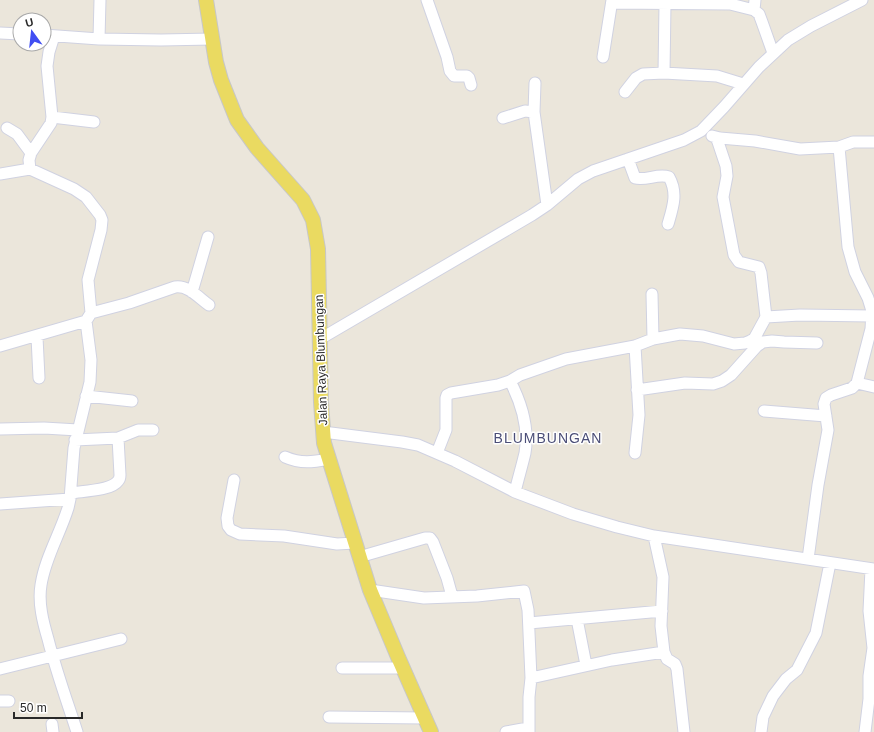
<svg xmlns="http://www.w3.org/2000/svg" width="874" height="732" font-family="Arial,sans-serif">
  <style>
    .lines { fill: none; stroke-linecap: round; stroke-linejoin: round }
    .minor-casing { stroke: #d0d2e1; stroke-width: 13 }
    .major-casing { stroke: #c7c7c7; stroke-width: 16 }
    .minor { stroke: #fff; stroke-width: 11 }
    .major { stroke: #eada61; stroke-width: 14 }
    .labels { text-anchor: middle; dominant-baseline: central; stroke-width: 3; stroke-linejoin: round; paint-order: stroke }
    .street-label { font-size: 12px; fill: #292929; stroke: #fff }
    .quarter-label { font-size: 14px; letter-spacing: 1px; fill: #4b4e77; stroke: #fff }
  </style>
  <rect width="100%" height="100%" fill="#ebe6db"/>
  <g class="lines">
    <!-- minor casing -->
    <g class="minor-casing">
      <path id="minor" d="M427 0 447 57 450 71 454 76H467L469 78 471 85
        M612 3 730 4 754 10 759 14 762 22 773 53
        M754 10 755 0
        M0 33 20 34
        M44 35 99 39 161 40 212 39
        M54 36 49 52 47 66 52 117 51 123 31 153 29 160 30 169 74 189 86 197 100 215 102 220 101 230 88 280 91 313
        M99 39 100 0
        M603 57 612 0
        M664 73 665 4
        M535 83 534 112 547 205
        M625 92 636 78 643 74 664 73 717 76 743 84
        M52 117 94 122
        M503 118 525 111 534 112
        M7 128 17 134 31 153
        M712 136 720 138 755 141 800 149 839 147 853 142H874
        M628 159 635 178C646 181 658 173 669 177 678 193 673 207 668 224
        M0 174 30 169
        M192 292 208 237
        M652 294 653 339
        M766 317 800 315 872 316
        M37 337 39 378
        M320 339 532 215 547 205 578 179 593 171 684 140 701 131 724 107 759 67 788 40 811 26 862 0
        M0 346 86 321 91 313 129 303 175 287C188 285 198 297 209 305
        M510 381C521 402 529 428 525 453 522 466 518 479 515 492
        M857 383 874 387
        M637 390 685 383 713 384 722 381 731 375 757 346 763 342 772 341 784 342 817 343
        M86 396 132 401
        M764 411 826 416
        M0 429 44 428 78 430
        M323 432 402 442 418 445 455 461 515 492 573 514 617 527 654 536 874 569
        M75 440 118 438 138 430H153
        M437 453 446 430V398L447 395 451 393 498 385 510 381 520 375 566 359 635 346 653 339 680 334 703 336 734 344 745 343 750 341 754 339 766 317 761 273 759 267 739 262 734 255 723 197 727 176 726 166 718 142 716 137
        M635 453 639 415 635 346
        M285 457C301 464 313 462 329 459
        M234 480 227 518 228 526 231 530 240 534 284 536 337 544 355 543
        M71 493C82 491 111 491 118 481 119 480 120 477 120 475L118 438
        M0 504 70 499
        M654 536 663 577 661 626 664 652 667 659 675 664 677 669 684 732
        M359 557 425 538H430L433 542 447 578 452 596
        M808 559 818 485 828 430 824 404 826 398 831 395 852 388 857 383 871 329 872 311 868 298 855 272 848 247 839 147
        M370 590 424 598 477 596 524 591 528 610 531 678 529 697V732
        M577 619 586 665
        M529 623 662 611
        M342 668H403
        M0 669 121 639
        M531 678 612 660 664 652
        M0 701H9
        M329 717 425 718
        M52 724 53 732
        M77 732C67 701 56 671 48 639 43 622 38 603 41 585 45 558 60 534 68 508L70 499 74 448 90 382 91 360 86 321
        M506 732 528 728
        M761 732 763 717 773 696 786 679 797 670 816 633 830 563
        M865 732 869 699V676L873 648 869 611 871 569"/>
    </g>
    <!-- major casing -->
    <g class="major-casing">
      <path id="major" d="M206 0 216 62 221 80 237 120 257 148 303 200 313 220 318 249 321 402 324 443 370 590 398 657 431 732"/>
    </g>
    <!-- minor -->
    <use href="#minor" class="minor"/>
    <!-- major -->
    <use href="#major" class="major"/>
  </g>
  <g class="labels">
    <!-- street labels -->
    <g class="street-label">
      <text transform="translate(321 360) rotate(-92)">Jalan Raya Blumbungan</text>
    </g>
    <!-- quarter labels -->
    <g class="quarter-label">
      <text x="548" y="438">BLUMBUNGAN</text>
    </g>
  </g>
  <!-- north arrow -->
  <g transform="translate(32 32) rotate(345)"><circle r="19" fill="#ffffff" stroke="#a9a9a9"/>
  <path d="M0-3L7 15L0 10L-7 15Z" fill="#414ef2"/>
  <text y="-6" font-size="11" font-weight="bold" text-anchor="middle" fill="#292929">U</text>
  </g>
  <!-- scale -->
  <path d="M14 712v6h68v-6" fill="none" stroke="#292929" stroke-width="2"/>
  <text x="20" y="712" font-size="12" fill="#292929" stroke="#ffffff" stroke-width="3" paint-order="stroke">50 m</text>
</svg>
